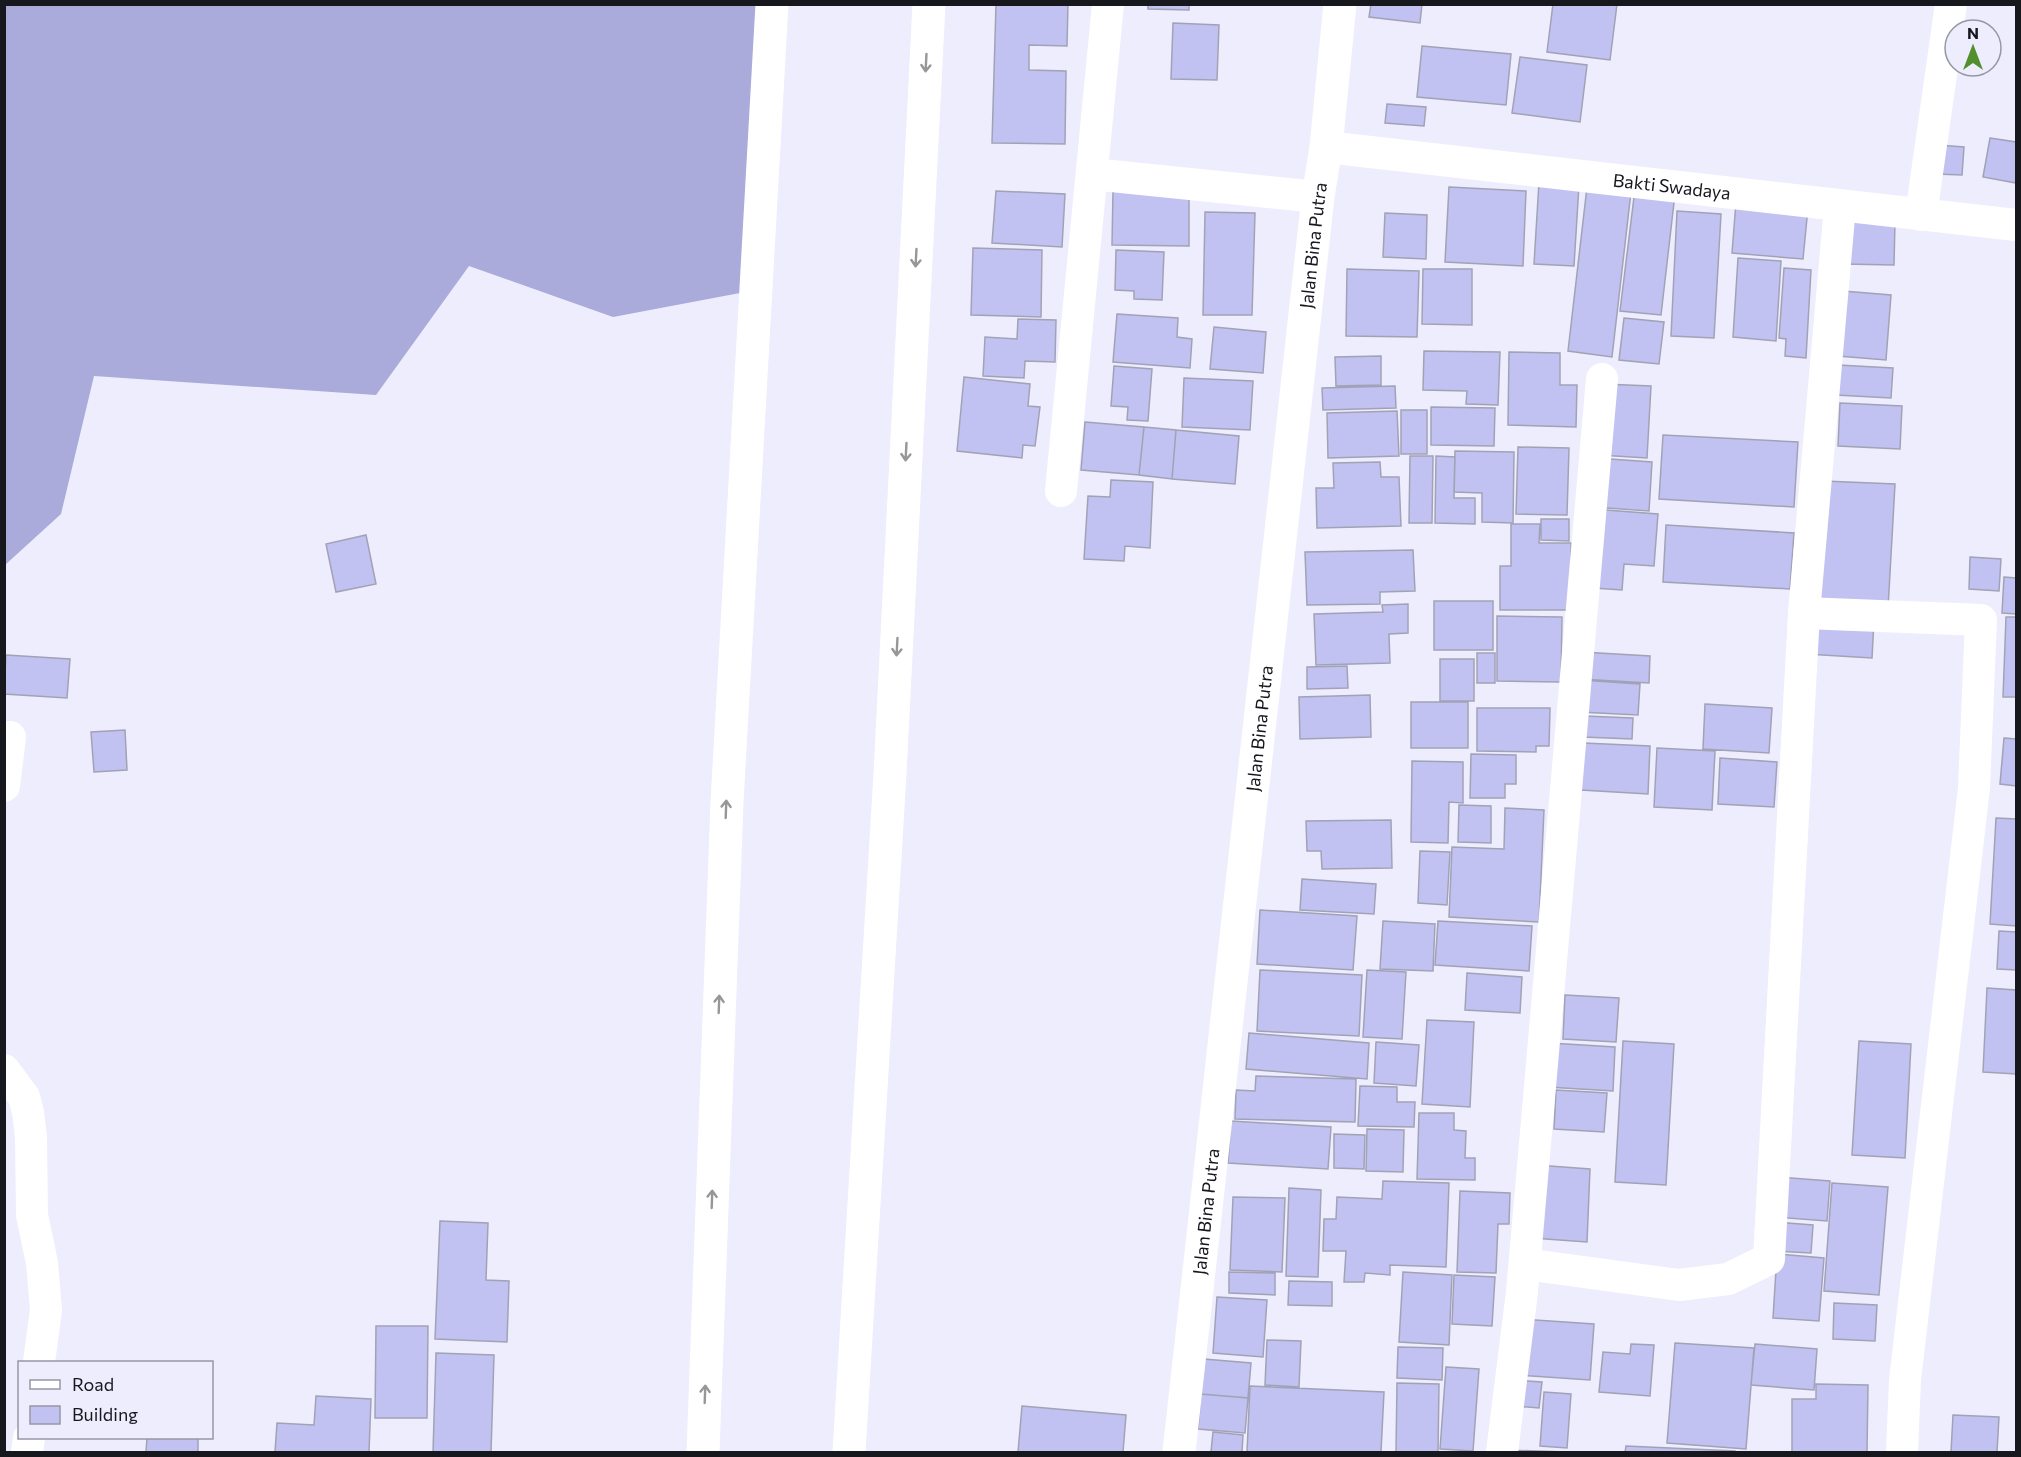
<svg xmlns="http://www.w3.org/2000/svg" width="2021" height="1457" font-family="Commissioner,sans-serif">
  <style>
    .forest { fill: #aaaadb }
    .building { fill: #c1c1f2; stroke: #a2a2b6; stroke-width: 1.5 }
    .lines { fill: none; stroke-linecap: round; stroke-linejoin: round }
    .minor { stroke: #fff; stroke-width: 32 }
    .tertiary { stroke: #fff; stroke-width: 33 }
    .primary { stroke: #fff; stroke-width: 33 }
    .oneway { stroke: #97979a }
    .labels { text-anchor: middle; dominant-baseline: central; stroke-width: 6; stroke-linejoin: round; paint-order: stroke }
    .street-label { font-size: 18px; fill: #17171e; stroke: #ededfd }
  </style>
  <rect width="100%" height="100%" fill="#ededfd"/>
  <!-- forest -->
  <path class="forest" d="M5 5H788L761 289 613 317 469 266 376 395 94 376 61 514 5 565Z"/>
  <!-- building -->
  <path class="building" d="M996 4H1068L1067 46 1029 45V70L1066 71 1065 144 992 143Z
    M1148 4H1189V10L1148 9Z
    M1371 4H1422L1420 23 1369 17Z
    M1553 4H1617L1610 60 1547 52Z
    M1173 23 1219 25 1217 80 1171 79Z
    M1422 46 1511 54 1506 105 1417 97Z
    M1520 57 1587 65 1580 122 1512 113Z
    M1387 104 1426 107 1424 126 1385 123Z
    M1990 138 2016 142V183L1983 177Z
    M1938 145 1964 147 1962 175 1936 174Z
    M1539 182 1579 185 1574 266 1534 264Z
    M1449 187 1526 191 1523 266 1445 262Z
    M1587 187 1631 192 1612 357 1568 351Z
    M1635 189 1675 194 1661 315 1620 311Z
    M996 191 1065 194 1062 247 992 243Z
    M1113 191 1189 192V246L1112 245Z
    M1736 202 1808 208 1803 259 1732 253Z
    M1677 211 1721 214 1714 338 1671 336Z
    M1205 212 1255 213 1252 315H1203Z
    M1385 213 1427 215 1426 259 1383 257Z
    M1844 220 1895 222 1894 265 1843 264Z
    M973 248 1042 250 1041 317 971 315Z
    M1116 250 1164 252 1162 300 1134 299V291L1115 290Z
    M1738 258 1781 261 1776 341 1733 337Z
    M1784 268 1811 270 1806 358 1785 356 1786 339 1779 338Z
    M1347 269 1419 271 1417 337 1346 336Z
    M1423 269H1472V325L1422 324Z
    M1843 291 1891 295 1886 360 1838 356Z
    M1117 314 1178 318 1177 337 1192 339 1190 368 1113 362Z
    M1624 318 1664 322 1659 364 1619 360Z
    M1018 319 1056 320 1055 362 1025 361 1024 378 983 376 985 337 1017 339Z
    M1214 327 1266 332 1263 373 1210 369Z
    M1424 351 1500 352 1498 405 1466 404 1467 391 1423 390Z
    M1509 352 1560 353V385H1577L1576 427 1508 425Z
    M1381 356V385L1336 386 1335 357Z
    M1838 365 1893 368 1891 398 1836 395Z
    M1114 366 1152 369 1148 421 1127 420 1128 407 1111 406Z
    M964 377 1030 384 1028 406 1040 407 1035 446 1023 445 1022 458 957 451Z
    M1184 378 1253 381 1250 430 1182 427Z
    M1603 384 1651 386 1647 458 1599 455Z
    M1395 386 1396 408 1323 410 1322 388Z
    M1840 403 1902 406 1900 449 1838 446Z
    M1431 407 1495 408 1494 446 1431 445Z
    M1401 410H1427V454H1401Z
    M1397 411 1399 456 1328 458 1327 413Z
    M1085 422 1144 427 1139 475 1081 470Z
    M1144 427 1176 430 1172 479 1139 475Z
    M1176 430 1239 436 1235 484 1172 479Z
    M1663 435 1798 442 1794 507 1659 499Z
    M1518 447 1569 448 1567 515 1516 514Z
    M1455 451 1514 452 1513 523 1482 522V493L1454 492Z
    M1410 456H1433L1432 523H1409Z
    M1436 456 1455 457 1454 498H1475V524L1435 523Z
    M1596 458 1652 462 1649 511 1593 507Z
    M1380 462 1381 477H1399L1401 526 1317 528 1316 488H1334L1333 463Z
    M1111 480 1153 482 1150 548 1125 546 1124 561 1084 559 1088 496 1110 497Z
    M1824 481 1895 484 1888 609 1818 605Z
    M1593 509 1658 514 1654 566 1624 564 1622 590 1593 588Z
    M1541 519H1569V541L1541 540Z
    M1511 524H1540L1539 543H1571V610H1500V566H1511Z
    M1666 525 1794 533 1790 589 1663 582Z
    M366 535 376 584 336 592 326 544Z
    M1413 550 1415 591 1380 592V604L1307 605 1305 552Z
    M1970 557 2001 559 1999 591 1969 589Z
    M2004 577 2016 578V614L2002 613Z
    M1434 601H1493V650H1434Z
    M1408 604V633L1389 634 1390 663 1316 665 1314 614 1383 612 1382 605Z
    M1497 616 1562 617 1561 682 1497 681Z
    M1808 617 1874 620 1872 658 1806 654Z
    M2006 617H2016V697H2003Z
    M1582 652 1650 656 1649 683 1580 679Z
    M1477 653H1495V683H1477Z
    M6 655 70 659 67 698 4 694Z
    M1440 659H1474V701H1440Z
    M1347 666 1348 688 1307 689V667Z
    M1580 680 1640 684 1638 715 1579 712Z
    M1370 695 1371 737 1300 739 1299 697Z
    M1411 702H1468V748H1411Z
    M1705 704 1772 708 1769 753 1703 749Z
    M1477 708H1550L1549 746H1536V752L1477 751Z
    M1584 716 1633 718 1632 739 1583 737Z
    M125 730 127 770 94 772 91 732Z
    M2004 738 2016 739V786L2000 784Z
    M1583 743 1650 746 1648 794 1581 790Z
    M1657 748 1715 751 1712 810 1654 807Z
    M1471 754 1516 755V784H1505V798H1470Z
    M1720 758 1777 762 1774 807 1718 804Z
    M1412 761 1463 762V803L1449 802 1448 843 1411 842Z
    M1459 805 1491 806V843L1458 842Z
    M1505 808 1544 810 1539 922 1449 917 1452 847 1504 849Z
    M1996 818 2016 819V926L1990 924Z
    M1391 820 1392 868 1322 869 1321 851H1307L1306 821Z
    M1420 851 1450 852 1447 905 1418 903Z
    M1302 879 1376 884 1374 914 1300 910Z
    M1260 910 1357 916 1353 970 1257 964Z
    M1383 921 1435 924 1433 971 1380 969Z
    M1438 921 1532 926 1529 971 1435 965Z
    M1999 931 2016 932V970L1997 969Z
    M1260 970 1362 975 1359 1036 1257 1031Z
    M1367 970 1406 972 1402 1039 1363 1037Z
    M1467 973 1522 977 1520 1013 1465 1010Z
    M1987 988 2016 990V1074L1983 1072Z
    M1565 995 1619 998 1616 1042 1563 1039Z
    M1427 1020 1474 1022 1470 1107 1422 1104Z
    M1249 1033 1369 1043 1367 1079 1246 1069Z
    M1623 1041 1674 1044 1666 1185 1615 1182Z
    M1859 1041 1911 1044 1905 1158 1852 1155Z
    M1376 1042 1419 1045 1416 1086 1374 1083Z
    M1550 1043 1615 1047 1613 1091 1547 1087Z
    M1256 1076 1356 1079 1355 1122 1235 1119 1236 1090 1255 1091Z
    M1360 1086 1397 1087V1102H1415L1414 1127 1358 1126Z
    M1556 1090 1607 1093 1604 1132 1554 1129Z
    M1419 1113H1454V1130L1466 1131 1465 1158H1475V1180L1417 1179Z
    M1231 1121 1331 1127 1328 1169 1228 1163Z
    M1367 1129 1404 1130 1403 1172 1366 1171Z
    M1334 1134 1365 1135 1364 1169 1334 1168Z
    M1536 1165 1590 1169 1587 1242 1532 1238Z
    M1778 1177 1830 1181 1827 1221 1774 1217Z
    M1383 1181 1449 1183 1446 1267 1390 1265V1275L1365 1273 1364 1282H1344L1346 1251H1323L1324 1219H1336L1337 1197 1382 1199Z
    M1832 1183 1888 1187 1879 1295 1824 1291Z
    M1289 1188 1321 1190 1318 1277 1286 1276Z
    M1460 1191 1510 1193 1509 1224H1498L1496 1273 1457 1272Z
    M1233 1197 1285 1198 1282 1272 1230 1270Z
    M440 1221 488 1223 486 1280 509 1281 507 1342 435 1339Z
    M1774 1222 1813 1225 1811 1253 1772 1251Z
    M1777 1254 1824 1258 1819 1321 1773 1318Z
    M1229 1272 1275 1273V1295L1229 1293Z
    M1403 1272 1452 1275 1449 1345 1399 1342Z
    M1454 1275 1495 1277 1492 1326 1452 1324Z
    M1289 1281 1332 1282V1306L1288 1305Z
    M1217 1297 1267 1300 1263 1357 1213 1353Z
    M1834 1303 1877 1305 1875 1341 1833 1339Z
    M1521 1319 1594 1324 1590 1380 1516 1375Z
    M376 1326H428L427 1418H375Z
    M1267 1340 1301 1341 1299 1387 1265 1385Z
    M1675 1343 1754 1348 1746 1449 1667 1443Z
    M1631 1344 1654 1345 1650 1396 1599 1392 1603 1352 1630 1354Z
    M1755 1344 1817 1349 1814 1390 1751 1385Z
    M1398 1347 1443 1348 1442 1380 1397 1378Z
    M436 1353 494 1355 491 1452H433Z
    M1204 1359 1251 1363 1248 1398 1201 1394Z
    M1446 1367 1479 1369 1473 1451 1440 1449Z
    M1515 1380 1542 1382 1539 1408 1513 1406Z
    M1397 1383 1439 1384 1438 1452H1396Z
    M1816 1384 1868 1385 1867 1452H1792V1399H1816Z
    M1250 1386 1384 1392 1381 1452H1247Z
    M1544 1392 1571 1394 1567 1448 1540 1446Z
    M1201 1394 1248 1398 1245 1433 1198 1429Z
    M316 1396 371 1399 369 1452H275L277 1423 314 1425Z
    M1022 1406 1126 1415 1123 1452H1018Z
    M1953 1415 1999 1417 1997 1452H1951Z
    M1213 1432 1243 1435 1242 1452H1211Z
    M147 1438H198V1452H146Z
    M1626 1446 1735 1451V1452H1625Z
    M1505 1450 1567 1452H1505Z"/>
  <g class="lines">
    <!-- minor -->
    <g class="minor">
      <path id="s1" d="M1326 147 2016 225"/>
      <path d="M1092 174 1318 197"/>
      <path d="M1921 215 1951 4"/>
      <path d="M1061 491 1108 4"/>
      <path d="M1804 613 1981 620 1974 788 1905 1380 1902 1452"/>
      <path d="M4 786 10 737"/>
      <path d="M4 1070 24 1097 28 1112 31 1137 32 1215 42 1263 46 1310 39 1362"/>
      <path d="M1525 1264 1679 1285 1728 1279 1769 1259 1804 613 1840 206"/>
      <path d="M27 1452 29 1438"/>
      <path d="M1502 1452 1522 1292 1602 379"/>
    </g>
    <!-- tertiary -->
    <path class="tertiary" id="s2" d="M1179 1452 1318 197 1326 147 1340 4"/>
    <!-- primary -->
    <path class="primary" d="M703 1452 727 802 772 4
      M849 1452 890 774 929 4"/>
  </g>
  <!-- one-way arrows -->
  <defs><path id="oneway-shaft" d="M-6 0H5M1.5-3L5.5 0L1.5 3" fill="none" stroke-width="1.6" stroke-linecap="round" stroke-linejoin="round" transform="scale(1.5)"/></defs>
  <g class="oneway">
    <use href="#oneway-shaft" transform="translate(926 63) rotate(93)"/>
    <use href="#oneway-shaft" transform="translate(916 258) rotate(93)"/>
    <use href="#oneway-shaft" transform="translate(906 452) rotate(93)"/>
    <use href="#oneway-shaft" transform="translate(897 647) rotate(93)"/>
    <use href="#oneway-shaft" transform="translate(726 809) rotate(-88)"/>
    <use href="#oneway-shaft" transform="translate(719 1004) rotate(-88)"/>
    <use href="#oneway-shaft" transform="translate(712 1199) rotate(-88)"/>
    <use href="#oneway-shaft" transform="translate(705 1394) rotate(-88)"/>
  </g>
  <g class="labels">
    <!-- street labels -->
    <g class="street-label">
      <text stroke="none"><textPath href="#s1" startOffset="348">Bakti Swadaya</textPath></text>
      <text stroke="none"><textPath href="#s2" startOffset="1214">Jalan Bina Putra</textPath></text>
      <text stroke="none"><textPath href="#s2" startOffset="728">Jalan Bina Putra</textPath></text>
      <text stroke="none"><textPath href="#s2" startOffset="242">Jalan Bina Putra</textPath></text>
    </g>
  </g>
  <!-- border -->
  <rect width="2021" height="1457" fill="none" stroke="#17171e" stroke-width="12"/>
  <!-- legend -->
  <rect x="18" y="1361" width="195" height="78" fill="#ededfd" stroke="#9797a4" stroke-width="1.5"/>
  <rect x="30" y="1380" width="30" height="9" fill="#ffffff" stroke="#9797a4" stroke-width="1.5"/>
  <text x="72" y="1391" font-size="18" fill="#17171e">Road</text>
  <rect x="30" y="1406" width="30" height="18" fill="#c1c1f2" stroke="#9797a4" stroke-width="1.5"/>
  <text x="72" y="1421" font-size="18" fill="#17171e">Building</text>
  <!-- north arrow -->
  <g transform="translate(1973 48)"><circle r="28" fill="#ededfd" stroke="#9797a4" stroke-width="1.5"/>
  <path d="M0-4.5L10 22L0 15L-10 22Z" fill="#548f2d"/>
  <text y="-9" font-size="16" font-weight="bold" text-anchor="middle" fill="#17171e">N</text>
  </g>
</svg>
